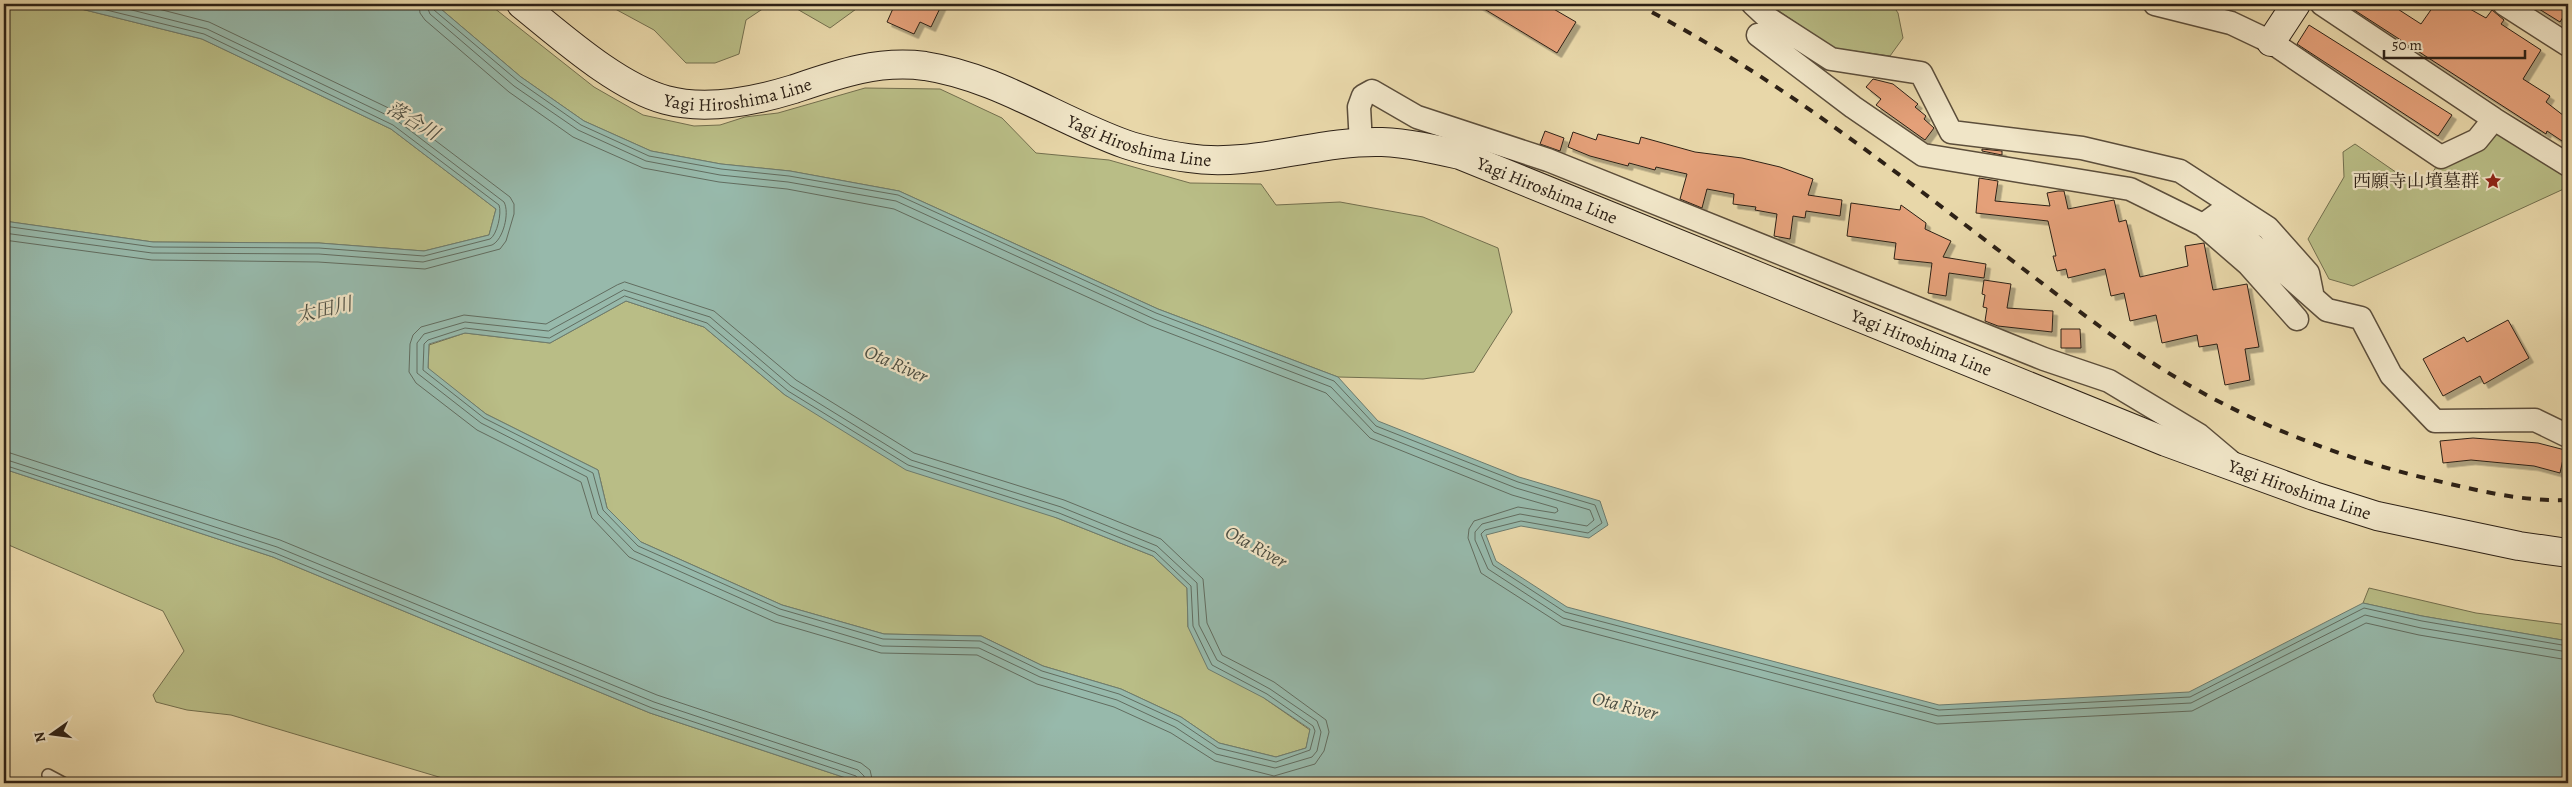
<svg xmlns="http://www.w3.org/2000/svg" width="2572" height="787" font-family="Alegreya,'Noto Serif JP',serif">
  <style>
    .green { fill: #b9bd86; stroke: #736f4e }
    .water { fill: #97b9ab; stroke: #6d7c6f; fill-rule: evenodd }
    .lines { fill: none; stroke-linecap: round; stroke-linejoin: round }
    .shore { stroke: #626d60; stroke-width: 1 }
    .building { fill: #e4a079; stroke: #2d2116; filter: url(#shadow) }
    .lane-casing { stroke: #5c4e3b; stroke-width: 14 }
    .street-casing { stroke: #5c4e3b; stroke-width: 25 }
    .secondary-casing { stroke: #2d2116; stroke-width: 30 }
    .lane { stroke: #f0e5c7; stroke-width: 11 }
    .street { stroke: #f0e5c7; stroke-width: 22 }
    .secondary { stroke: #f0e5c7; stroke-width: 28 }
    .rail { stroke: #2d2116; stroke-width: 4; stroke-dasharray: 9 9; stroke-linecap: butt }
    .labels { text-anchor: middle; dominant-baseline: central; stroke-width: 4.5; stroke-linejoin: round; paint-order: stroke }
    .street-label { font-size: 18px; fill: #2d2116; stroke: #f0e5c7 }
    .poi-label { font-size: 18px; fill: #2d2116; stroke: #f0e5c7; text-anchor: end }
    .water-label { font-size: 19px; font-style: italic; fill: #4d4f43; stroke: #f0e5c7 }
  </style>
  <defs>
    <filter id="shadow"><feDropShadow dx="4.5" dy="4.5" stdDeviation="0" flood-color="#0004"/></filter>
  </defs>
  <rect width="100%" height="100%" fill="#e8d7a9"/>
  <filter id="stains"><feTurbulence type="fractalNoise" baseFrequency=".004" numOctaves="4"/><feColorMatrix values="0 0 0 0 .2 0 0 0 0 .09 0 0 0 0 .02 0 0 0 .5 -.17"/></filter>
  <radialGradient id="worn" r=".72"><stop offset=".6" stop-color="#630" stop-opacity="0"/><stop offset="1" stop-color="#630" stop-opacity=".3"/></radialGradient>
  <!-- green -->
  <path class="green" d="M4 4H61L202 39 391 129 496 209 489 235 424 251 319 243 153 242 4 221Z
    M435 4H489L594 87 643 115 694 126 720 125 745 117 778 113 865 88 940 89 1002 118 1036 153 1109 160 1190 183 1261 184 1276 205 1340 202 1423 217 1498 248 1512 312 1474 372 1423 379 1338 377 1158 309 899 191 790 171 721 164 651 151 584 121 521 77Z
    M606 4H863L830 28 797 9 764 8 746 20 739 54 715 63H686L654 30Z
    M1769 4H1892L1898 13 1903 38 1890 56 1833 48Z
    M2494 119 2568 165V187L2353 286 2329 279 2308 239 2344 177 2343 152 2355 144 2400 175 2426 186 2441 157Z
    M626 301 704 327 785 395 1057 518 1153 556 1187 588 1188 627 1264 698 1310 730 1306 748 1276 757 1219 743 1181 717 1121 689 1043 666 981 636 884 634 782 605 641 542 607 508 598 470 486 414 428 369 429 345 465 333 550 343Z
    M4 469 273 557 650 713 861 783H459L231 715 187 710 156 702 153 695 184 651 163 611 4 543Z
    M2369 588 2476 613 2568 625V641L2422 616 2363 603Z"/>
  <!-- water -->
  <path class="water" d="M61 4H435L521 77 584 121 651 151 721 164 790 171 899 191 1158 309 1338 377 1378 421 1519 477 1600 501 1608 525 1589 538 1521 526 1486 535 1496 561 1567 607 1939 705 2189 692 2363 603 2422 616 2568 641V783H861L650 713 273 557 4 469V221L153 242 319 243 424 251 489 235 496 209 391 129 202 39ZM626 301 704 327 785 395 906 470 1057 518 1153 556 1187 588 1188 627 1208 669 1264 698 1310 729 1306 748 1276 757 1219 743 1181 717 1121 689 1043 666 981 636 884 634 782 605 641 542 607 508 598 470 486 414 428 368 429 344 465 333 550 343Z"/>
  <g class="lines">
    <!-- shore -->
    <path class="shore" d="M419 4 420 13 425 20 509 92 573 137 643 168 719 182 787 189 894 209 1151 326 1326 393 1370 438 1512 495 1557 508 1558 511 1555 513 1518 507 1474 521 1469 529 1468 538 1481 573 1562 625 1937 724 2192 711 2366 623 2419 635 2568 660
      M426 4 430 14 514 86 578 130 646 161 720 175 788 182 896 201 1154 319 1331 387 1374 432 1516 488 1590 510 1594 520 1587 526 1520 514 1482 524 1475 532V540L1488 569 1563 618 1938 716 2191 703 2365 615 2421 628 2568 652
      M432 4 434 10 518 81 581 125 649 156 721 169 789 176 898 195 1156 313 1334 381 1376 426 1518 482 1595 505 1602 523 1588 533 1521 521 1485 530 1481 534 1493 565 1565 612 1939 710 2190 697 2364 608 2422 621 2568 646
      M4 226 153 247 319 248 424 256 490 239C497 235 502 213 499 205L393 125 204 34 82 4
      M4 233 152 253 319 254 423 262 492 245C503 240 510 213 504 202L395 119 207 29 108 4
      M4 240 152 260 318 262 425 269 500 249 506 241 514 214V204L510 197 399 113 209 22 139 4
      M625 282 714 311 796 380 914 453 1064 500 1161 539 1203 579 1207 623 1222 655 1274 682 1326 720 1329 732 1324 751 1315 764 1274 776 1215 761 1171 733 1114 707 1037 684 977 655 881 653 775 622 629 557 592 518 581 482 477 430 416 383 409 372 410 344 413 335 421 327 464 315 546 324 617 285Z
      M624 290 710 317 791 386 911 460 1061 507 1157 546 1197 583 1199 625 1217 660 1270 689 1317 721 1321 732 1317 751 1312 757 1275 768 1216 754 1175 727 1117 700 1040 677 979 648 882 646 778 615 634 551 598 514 587 477 481 423 417 373V343L424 334 465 322 548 331Z
      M625 296 707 323 788 391 908 465 1059 513 1155 552 1191 586 1193 626 1212 665 1267 694 1313 726 1315 731 1310 750 1276 762 1218 748 1178 721 1119 694 1042 671 980 641 883 639 780 609 638 546 603 510 593 473 484 418 423 370 424 344 428 340 465 328 549 338Z
      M4 451 280 540 657 695 861 763 870 770 873 783
      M4 459 277 547 654 702 858 770 864 776 866 783
      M4 465 275 553 652 708 856 776 860 783"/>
  </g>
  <!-- building -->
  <path class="building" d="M895 4H942L931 27 920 22 914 34 887 22Z
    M1476 4H1545L1576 22 1557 53Z
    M2345 4H2390L2421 24 2435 4H2461L2486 18 2492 10 2504 20 2501 24 2541 50 2523 79 2550 96 2546 102 2568 119V145L2547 131 2546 134Z
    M2531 4H2568V9L2560 22Z
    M2309 25 2452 115 2438 136 2297 44Z
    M1873 79 1893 84 1918 104 1915 107 1926 116 1924 119 1934 128 1925 140 1876 105 1881 99 1866 87Z
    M1545 131 1564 138 1560 151 1540 144Z
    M1573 132 1596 140 1598 134 1639 144 1641 137 1695 152 1742 158 1780 167 1813 179 1808 195 1842 200 1840 216 1806 211 1805 218 1793 216 1790 239 1774 236 1777 214 1755 210 1756 207 1733 204 1734 194 1707 189 1702 208 1680 199 1687 174 1656 167 1655 170 1629 163 1628 166 1590 156 1568 147Z
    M1982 149 2002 151V155L1982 151Z
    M1979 178 1998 181 1995 201 2050 206 2047 193 2058 191H2064L2068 209 2114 200 2119 222 2126 220 2140 277 2188 266 2185 246 2204 243 2213 290 2247 284 2259 347 2245 349 2250 380 2225 385 2217 344 2199 347 2197 335 2162 343 2156 315 2130 321 2124 293 2111 296 2105 269 2068 278 2066 269 2057 271 2053 256H2056L2048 221 1976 213Z
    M1851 203 1900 210 1901 205 1926 223 1925 229 1951 241 1943 257 1986 264 1984 278 1949 273 1946 296 1928 293 1932 263 1894 259 1896 243 1847 236Z
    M1984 280 2011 284 2007 308 2053 311 2052 332 1998 326 1985 321 1987 308 1983 307 1985 295 1982 294Z
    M2508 320 2529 358 2484 384 2480 376 2443 396 2423 359 2464 337 2467 342Z
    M2061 329H2080L2081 348H2061Z
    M2473 438 2538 443 2565 450 2560 473 2534 466 2471 460 2443 463 2440 441Z"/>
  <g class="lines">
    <!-- lane casing -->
    <g class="lane-casing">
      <path id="lane" d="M48 775 63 783"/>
    </g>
    <!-- street casing -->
    <g class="street-casing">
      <path id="street" d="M1753 4 1769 19 1831 59 1921 73 1951 132 2082 148 2180 171 2268 228 2308 273 2312 293
        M2155 4 2231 23 2271 42 2441 157 2477 140 2494 119
        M2322 4 2494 119 2568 165
        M2504 4 2568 45
        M1758 35 1853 107 1923 155 2130 189 2203 225 2218 214 2327 310 2361 318 2391 375 2435 421 2535 420 2568 436
        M1361 144 1359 107 1363 96 1372 91 1417 117 1548 160 2044 359 2109 381 2199 435 2231 462
        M2203 225 2248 264 2297 319"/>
    </g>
    <!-- secondary casing -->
    <g class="secondary-casing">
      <g id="secondary">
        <path id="s1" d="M521 4C561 36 617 87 666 100 707 111 755 101 794 89 838 74 877 60 925 66 997 77 1058 120 1125 144 1145 151 1167 155 1188 158 1253 168 1317 140 1382 142 1408 143 1434 149 1460 155L2166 442 2314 496 2377 516 2519 546 2568 553"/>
        <path d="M2271 42 2296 4"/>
      </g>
    </g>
    <!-- lane -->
    <use href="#lane" class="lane"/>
    <!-- street -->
    <use href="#street" class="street"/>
    <!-- secondary -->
    <use href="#secondary" class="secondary"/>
    <!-- rail -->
    <path class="rail" d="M1636 4C1774 74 1895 172 2018 265 2066 301 2115 340 2167 372 2246 421 2334 456 2425 478 2472 489 2520 502 2568 500"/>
  </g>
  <!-- icons -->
  <defs>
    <g id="sight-bare" transform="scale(1.35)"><path d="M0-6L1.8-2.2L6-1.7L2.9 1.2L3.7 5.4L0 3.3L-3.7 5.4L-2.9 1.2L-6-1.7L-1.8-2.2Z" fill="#8f2418" stroke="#f0e5c7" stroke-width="2.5" paint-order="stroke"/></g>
  </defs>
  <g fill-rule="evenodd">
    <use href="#sight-bare" x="2493" y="181"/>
  </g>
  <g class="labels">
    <!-- street labels -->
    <g class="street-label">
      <text stroke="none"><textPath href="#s1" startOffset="248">Yagi Hiroshima Line</textPath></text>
      <text stroke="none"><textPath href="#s1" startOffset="668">Yagi Hiroshima Line</textPath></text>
      <text stroke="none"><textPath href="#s1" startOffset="1088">Yagi Hiroshima Line</textPath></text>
      <text stroke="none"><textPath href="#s1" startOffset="1492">Yagi Hiroshima Line</textPath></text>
      <text stroke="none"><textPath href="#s1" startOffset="1898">Yagi Hiroshima Line</textPath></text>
    </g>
    <!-- poi labels -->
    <g class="poi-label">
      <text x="2479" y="181">西願寺山墳墓群</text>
    </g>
    <!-- water labels -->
    <g class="water-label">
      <text transform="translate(413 121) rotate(31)">落合川</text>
      <text transform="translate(324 310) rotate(-13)">太田川</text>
      <text transform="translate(896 364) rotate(24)">Ota River</text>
      <text transform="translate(1256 547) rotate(29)">Ota River</text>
      <text transform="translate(1625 706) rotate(14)">Ota River</text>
    </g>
  </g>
  <!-- margin -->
  <rect width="2572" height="787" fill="none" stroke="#e8d7a9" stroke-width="20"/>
  <rect x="5" y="5" width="2562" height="777" fill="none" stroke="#2d2116" stroke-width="2.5"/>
  <rect x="10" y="10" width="2552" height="767" fill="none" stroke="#2d2116"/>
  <!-- north arrow -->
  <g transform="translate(52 734) rotate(256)" stroke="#f0e5c7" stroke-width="4" paint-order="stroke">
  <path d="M0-4L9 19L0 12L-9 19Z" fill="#2d2116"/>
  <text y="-8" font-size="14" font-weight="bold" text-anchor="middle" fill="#2d2116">N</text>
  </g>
  <!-- scale -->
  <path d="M2384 50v8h141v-8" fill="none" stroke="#2d2116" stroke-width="2.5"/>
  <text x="2392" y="50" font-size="15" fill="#2d2116" stroke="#f0e5c7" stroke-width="4" paint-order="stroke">50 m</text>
  <rect width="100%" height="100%" filter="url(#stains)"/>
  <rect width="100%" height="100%" fill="url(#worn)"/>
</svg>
